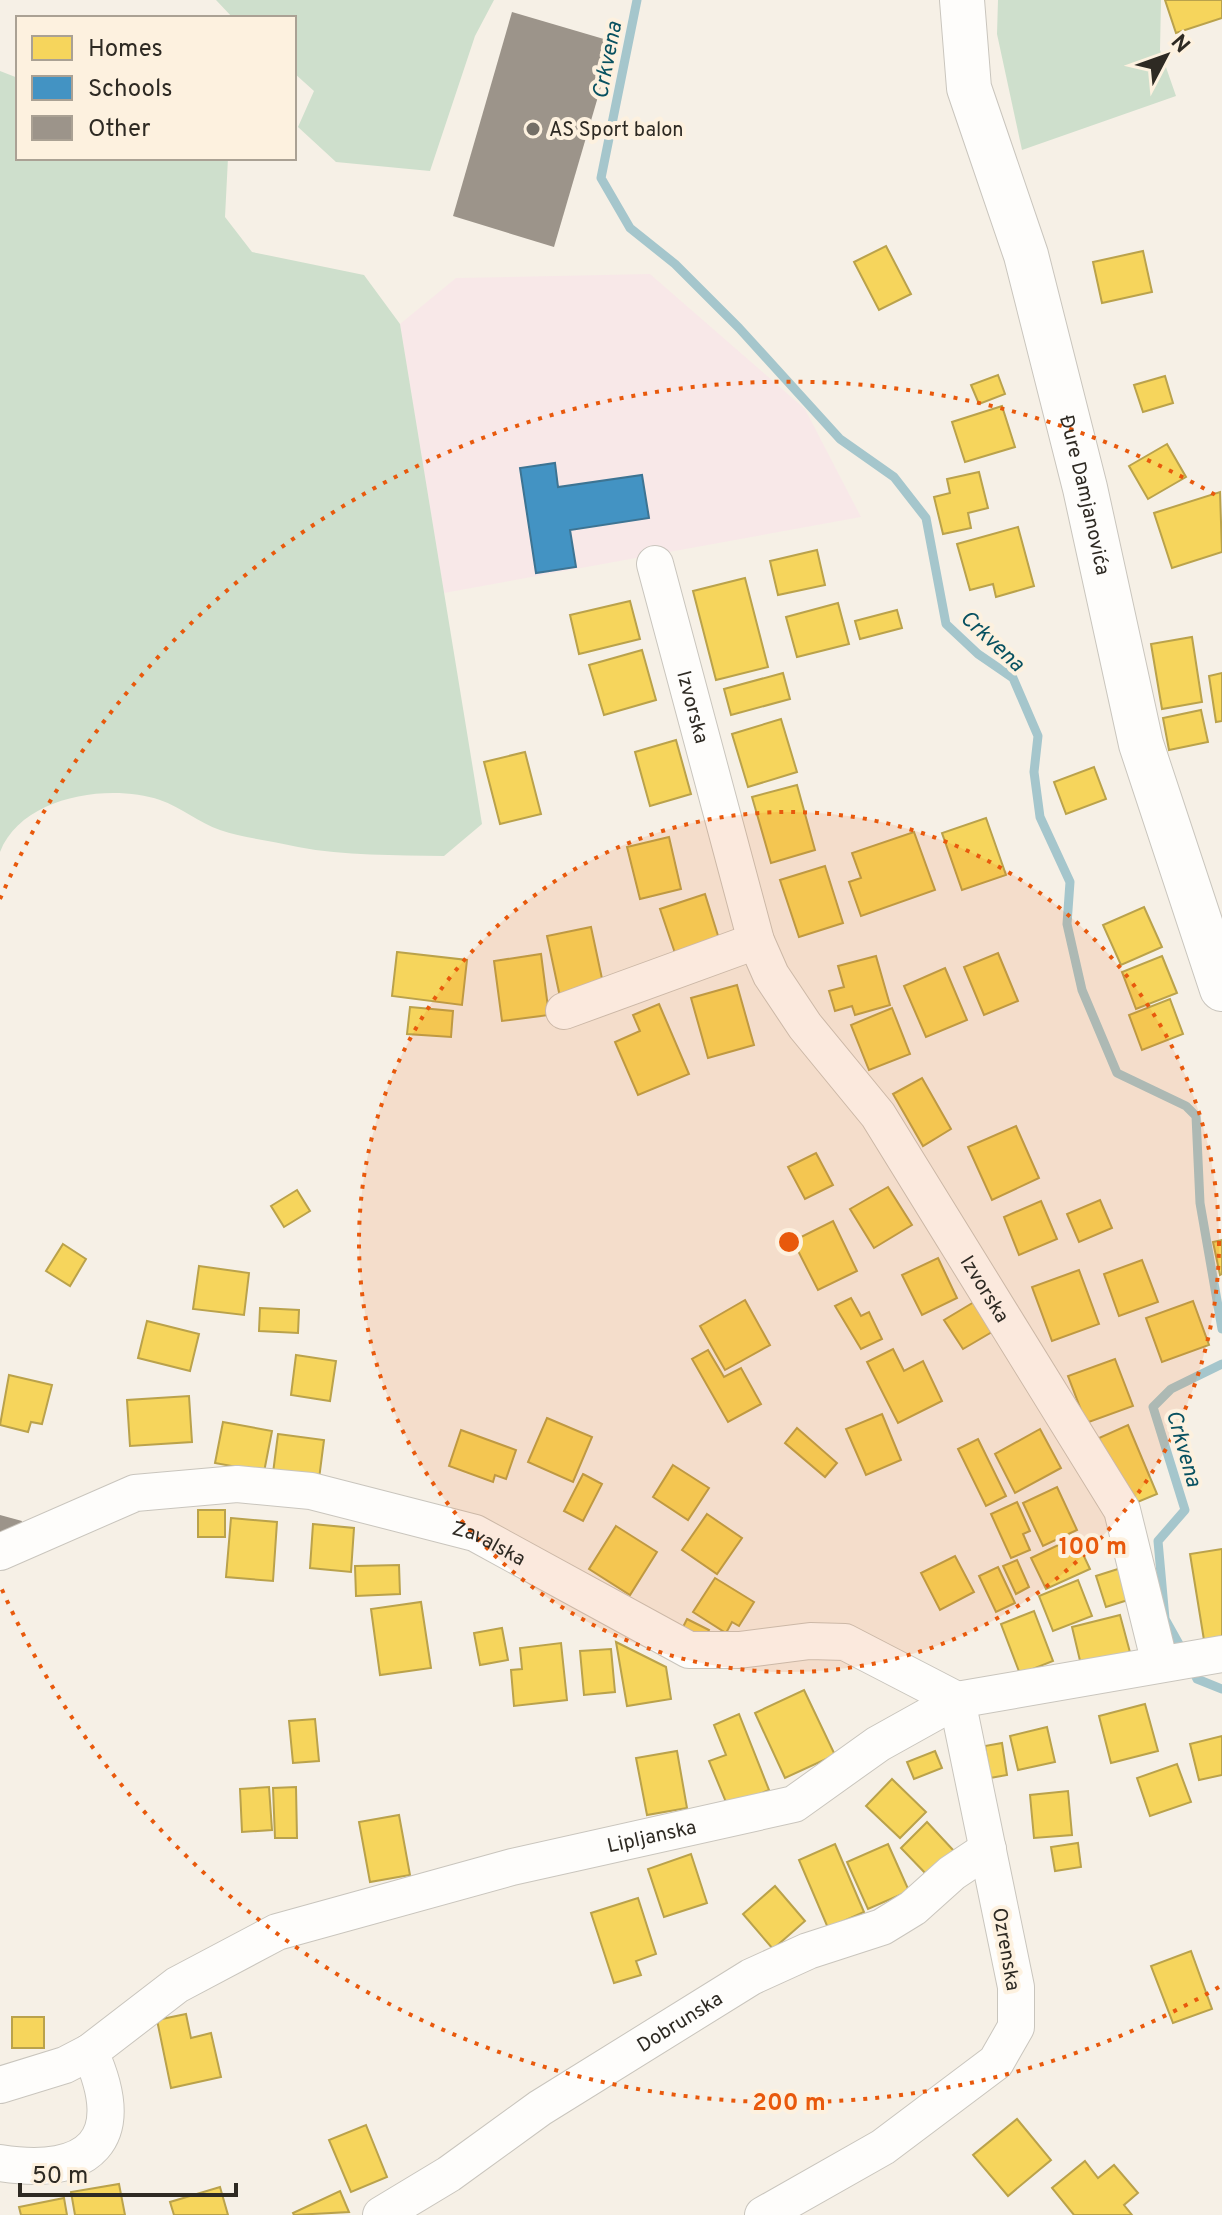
<svg xmlns="http://www.w3.org/2000/svg" width="1222" height="2215" font-family="Overpass,sans-serif">
<rect width="100%" height="100%" fill="#f6f0e6"/>
<polygon fill="#f8e8e8" points="650,274 805,409 861,517 444,593 400,324 456,278"/>
<g fill="#cedfcc">
<polygon points="216,0 494,0 475,36 430,171 336,162 298,127 314,91 294,73 294,18 233,18"/>
<polygon points="998,0 1161,0 1160,50 1176,96 1022,150 997,34"/>
<path d="M0,71L18,78V158H228L225,217L252,252L364,275L400,324L482,824L444,856C396,855 344,856 298,847C272,841 244,838 220,830C199,823 181,807 160,800C109,783 22,796 0,852Z"/>
</g>
<g fill="#f6d55c" stroke="#baa24b" stroke-width="2">
<polygon points="1165,0 1222,0 1222,18 1176,33"/>
<polygon points="886,246 911,294 879,310 854,262"/>
<polygon points="1143,251 1152,292 1102,303 1093,262"/>
<polygon points="998,375 1005,394 979,404 971,385"/>
<polygon points="1165,376 1173,403 1143,412 1134,385"/>
<polygon points="1002,406 1015,447 965,462 952,422"/>
<polygon points="1167,444 1186,477 1148,499 1129,466"/>
<polygon points="979,472 988,508 968,513 971,528 943,534 934,497 950,493 947,479"/>
<polygon points="1220,492 1222,552 1172,568 1154,513"/>
<polygon points="1018,527 1034,586 996,597 993,584 970,590 957,544"/>
<polygon points="817,550 825,585 778,595 770,561"/>
<polygon points="745,578 768,667 716,680 693,591"/>
<polygon points="630,601 640,639 579,654 570,615"/>
<polygon points="838,603 849,644 797,657 786,617"/>
<polygon points="897,610 902,628 860,639 855,621"/>
<polygon points="1192,637 1202,702 1162,709 1151,644"/>
<polygon points="642,650 656,700 604,715 589,665"/>
<polygon points="783,673 790,699 731,715 724,689"/>
<polygon points="1222,673 1222,721 1216,722 1209,676"/>
<polygon points="1201,710 1208,742 1169,750 1163,718"/>
<polygon points="781,719 797,772 748,787 732,734"/>
<polygon points="676,740 691,794 650,806 635,752"/>
<polygon points="525,752 541,814 500,824 484,762"/>
<polygon points="1094,767 1106,799 1066,814 1054,782"/>
<polygon points="797,785 815,850 771,863 752,797"/>
<polygon points="986,818 1006,875 962,890 942,833"/>
<polygon points="914,832 935,890 861,916 849,882 861,878 852,853"/>
<polygon points="669,837 681,889 640,899 627,847"/>
<polygon points="825,866 843,923 799,937 780,880"/>
<polygon points="705,894 720,942 676,956 660,909"/>
<polygon points="1144,907 1162,947 1121,965 1103,925"/>
<polygon points="591,927 604,988 560,997 547,936"/>
<polygon points="397,952 467,960 462,1005 392,996"/>
<polygon points="998,953 1018,1001 984,1015 964,967"/>
<polygon points="541,954 549,1015 502,1021 494,961"/>
<polygon points="876,956 890,1005 855,1015 852,1006 835,1011 829,991 844,987 838,966"/>
<polygon points="1162,956 1177,993 1136,1009 1122,972"/>
<polygon points="945,968 967,1020 926,1037 904,986"/>
<polygon points="737,985 754,1045 708,1058 691,998"/>
<polygon points="1170,999 1183,1034 1142,1050 1129,1015"/>
<polygon points="659,1004 689,1074 638,1095 615,1042 640,1031 633,1015"/>
<polygon points="410,1007 453,1011 451,1037 407,1034"/>
<polygon points="892,1008 910,1054 869,1070 851,1025"/>
<polygon points="922,1078 951,1129 923,1146 893,1094"/>
<polygon points="1016,1126 1039,1178 992,1200 968,1147"/>
<polygon points="816,1153 833,1185 805,1199 788,1167"/>
<polygon points="888,1187 912,1225 874,1248 850,1209"/>
<polygon points="297,1190 310,1211 284,1227 271,1206"/>
<polygon points="1100,1200 1112,1228 1079,1242 1067,1214"/>
<polygon points="1041,1201 1057,1239 1019,1255 1004,1217"/>
<polygon points="833,1221 857,1271 818,1290 793,1241"/>
<polygon points="1222,1240 1222,1274 1220,1275 1213,1242"/>
<polygon points="63,1244 86,1259 70,1286 46,1271"/>
<polygon points="938,1258 957,1298 922,1315 902,1275"/>
<polygon points="1142,1260 1158,1302 1119,1316 1104,1274"/>
<polygon points="199,1266 249,1273 244,1315 193,1309"/>
<polygon points="1079,1270 1099,1324 1052,1341 1032,1287"/>
<polygon points="851,1298 861,1316 869,1312 882,1339 861,1349 835,1306"/>
<polygon points="745,1300 770,1345 725,1370 700,1326"/>
<polygon points="1193,1301 1209,1345 1162,1362 1146,1318"/>
<polygon points="974,1302 992,1332 963,1349 944,1320"/>
<polygon points="260,1308 299,1310 298,1333 259,1331"/>
<polygon points="147,1321 199,1334 190,1371 138,1358"/>
<polygon points="893,1349 904,1371 923,1361 942,1401 898,1423 867,1362"/>
<polygon points="708,1350 724,1377 741,1368 761,1404 728,1422 692,1359"/>
<polygon points="296,1355 336,1361 330,1401 291,1395"/>
<polygon points="1115,1359 1133,1406 1086,1423 1068,1376"/>
<polygon points="9,1375 52,1385 42,1424 31,1422 28,1432 0,1425"/>
<polygon points="189,1396 192,1442 130,1446 127,1400"/>
<polygon points="882,1414 901,1460 866,1475 846,1429"/>
<polygon points="547,1418 592,1437 573,1482 528,1462"/>
<polygon points="223,1422 272,1431 264,1472 215,1463"/>
<polygon points="1128,1425 1157,1494 1128,1506 1099,1438"/>
<polygon points="797,1428 837,1463 825,1477 785,1443"/>
<polygon points="1040,1429 1061,1468 1015,1493 995,1454"/>
<polygon points="461,1430 516,1450 506,1479 495,1475 493,1482 449,1466"/>
<polygon points="278,1434 324,1440 319,1479 273,1473"/>
<polygon points="978,1439 1006,1496 986,1506 958,1449"/>
<polygon points="673,1465 709,1488 688,1520 653,1497"/>
<polygon points="583,1474 602,1484 583,1521 564,1511"/>
<polygon points="1057,1487 1077,1530 1043,1546 1023,1503"/>
<polygon points="1017,1502 1030,1531 1023,1534 1030,1550 1011,1558 991,1514"/>
<rect x="198" y="1510" width="27" height="27"/>
<polygon points="707,1514 742,1538 717,1574 682,1550"/>
<polygon points="231,1518 277,1522 273,1581 226,1577"/>
<polygon points="313,1524 354,1528 351,1572 310,1568"/>
<polygon points="616,1526 657,1552 630,1595 589,1569"/>
<polygon points="1075,1537 1090,1569 1046,1589 1031,1558"/>
<polygon points="1222,1549 1222,1637 1204,1640 1190,1554"/>
<polygon points="955,1556 974,1592 940,1610 921,1573"/>
<polygon points="1017,1560 1029,1587 1016,1594 1003,1566"/>
<polygon points="399,1565 400,1594 356,1596 355,1566"/>
<polygon points="998,1567 1015,1603 996,1612 979,1576"/>
<polygon points="1121,1568 1131,1599 1106,1607 1096,1576"/>
<polygon points="715,1578 754,1602 739,1626 732,1622 726,1633 693,1612"/>
<polygon points="1078,1580 1092,1616 1053,1631 1039,1596"/>
<polygon points="421,1602 431,1668 380,1675 371,1609"/>
<polygon points="1034,1611 1053,1661 1020,1674 1001,1624"/>
<polygon points="1120,1615 1131,1656 1082,1669 1072,1627"/>
<polygon points="687,1619 709,1630 703,1642 681,1631"/>
<polygon points="502,1628 508,1660 480,1665 474,1633"/>
<polygon points="616,1642 666,1667 671,1699 627,1706"/>
<polygon points="561,1643 567,1700 514,1706 511,1670 522,1669 520,1648"/>
<polygon points="611,1649 615,1692 584,1695 580,1651"/>
<polygon points="804,1690 835,1755 785,1778 755,1713"/>
<polygon points="1145,1704 1158,1751 1111,1763 1099,1716"/>
<polygon points="739,1714 769,1790 728,1807 709,1761 726,1755 714,1725"/>
<polygon points="315,1719 319,1761 293,1763 289,1721"/>
<polygon points="1047,1727 1055,1762 1018,1770 1010,1736"/>
<polygon points="1222,1736 1222,1775 1199,1780 1190,1744"/>
<polygon points="1002,1743 1007,1775 990,1778 985,1746"/>
<polygon points="677,1751 687,1808 647,1815 636,1758"/>
<polygon points="935,1751 942,1768 914,1779 907,1762"/>
<polygon points="1177,1764 1191,1802 1150,1816 1137,1778"/>
<polygon points="892,1779 926,1812 900,1838 866,1806"/>
<polygon points="269,1787 272,1830 242,1832 240,1789"/>
<polygon points="296,1787 297,1838 275,1838 273,1788"/>
<polygon points="1068,1791 1072,1835 1034,1838 1030,1795"/>
<polygon points="399,1815 410,1875 370,1882 359,1822"/>
<polygon points="927,1822 954,1851 928,1876 901,1848"/>
<polygon points="1078,1843 1081,1867 1055,1871 1051,1847"/>
<polygon points="835,1844 864,1912 828,1928 799,1860"/>
<polygon points="888,1844 909,1891 868,1909 847,1862"/>
<polygon points="691,1854 707,1903 664,1917 648,1869"/>
<polygon points="775,1886 805,1921 773,1949 743,1914"/>
<polygon points="638,1898 656,1954 636,1961 641,1975 614,1983 591,1913"/>
<polygon points="1191,1951 1212,2009 1173,2023 1151,1966"/>
<polygon points="186,2014 191,2038 211,2033 221,2077 171,2088 157,2020"/>
<rect x="12" y="2017" width="32" height="31"/>
<polygon points="1017,2119 1051,2160 1008,2196 973,2155"/>
<polygon points="366,2125 387,2177 351,2192 329,2140"/>
<polygon points="1085,2161 1098,2178 1114,2165 1138,2193 1124,2205 1132,2215 1074,2215 1052,2188"/>
<polygon points="119,2184 125,2215 75,2215 71,2192"/>
<polygon points="220,2187 228,2215 174,2215 170,2202"/>
<polygon points="340,2191 349,2212 294,2215 293,2213"/>
<polygon points="64,2198 67,2215 21,2215 19,2207"/>
</g>
<polygon fill="#4393c3" stroke="#3d7493" stroke-width="2" points="555,463 558,487 642,475 649,518 570,530 576,567 536,573 520,468"/>
<g fill="none" stroke-linecap="round" stroke-linejoin="round">
<g stroke="#a5c6cc" stroke-width="9">
<polyline points="637,0 601,178 630,228 675,264 739,328 840,439 894,477 926,518 946,624 978,654 1013,678 1038,736 1034,772 1040,817 1070,882 1067,924 1082,990 1117,1073 1186,1106 1196,1116 1200,1203 1222,1329"/>
<polyline points="1184,1653 1165,1619 1158,1541 1185,1510 1153,1407 1171,1389 1222,1364"/>
<polyline points="1191,1666 1197,1679 1222,1689"/>
</g>
</g>
<g fill="#9c948a">
<polygon points="512,12 614,42 554,247 453,216"/>
<polygon points="0,1515 22,1521 18,1537 0,1533"/>
</g>
<g fill="none" stroke-linecap="round" stroke-linejoin="round">
<defs>
<g id="minor">
<path id="s1" d="M655,564L756,941L771,975L805,1026L878,1115L1122,1510L1160,1664"/>
<polyline points="564,1011 756,941"/>
<path id="s2" d="M0,1552L135,1493L237,1484L311,1491L475,1533L689,1650H739L810,1641L845,1642L957,1700"/>
<path id="s3" d="M0,2085L65,2065L90,2052L177,1985L277,1932L512,1867L794,1804L878,1744L957,1700L1222,1654"/>
<path d="M0,2163C90,2177 130,2140 90,2052"/>
<path id="s4" d="M381,2215L449,2174L540,2108L751,1977L808,1951L882,1927L913,1908L952,1873L988,1849"/>
<polyline points="763,2215 883,2147 996,2062 1016,2027 1016,1987 957,1700"/>
</g>
<g id="major">
<path id="s5" d="M962,0L969,88L1026,255L1085,488L1141,744L1222,989"/>
</g>
</defs>
<use href="#minor" stroke="#c9c5bd" stroke-width="38"/>
<use href="#major" stroke="#c9c5bd" stroke-width="46"/>
<use href="#minor" stroke="#fefdfb" stroke-width="36"/>
<use href="#major" stroke="#fefdfb" stroke-width="44"/>
</g>
<circle cx="789" cy="1242" r="430" fill="#e8590c" fill-opacity=".12"/>
<g fill="none" stroke="#e8590c" stroke-width="4" stroke-dasharray="4 8">
<circle cx="789" cy="1242" r="430"/>
<path d="M1219 1987A860 860 0 0 1 0 1585M0 899A860 860 0 0 1 1219 497"/>
</g>
<circle fill="#746f67" stroke="#fdf1df" stroke-width="3" cx="533" cy="129" r="8"/>
<g text-anchor="middle" stroke-width="8" stroke-linejoin="round" paint-order="stroke">
<g font-size="20" fill="#2e2a23" stroke="#fdf1df" text-anchor="start">
<text x="549" y="136">AS Sport balon</text>
</g>
<g font-size="20" fill="#2e2a23" stroke="#fdf1df">
<text dy="7" stroke="none"><textPath href="#s5" startOffset="512">Đure Damjanovića</textPath></text>
<text dy="7" stroke="none"><textPath href="#s1" startOffset="148">Izvorska</textPath></text>
<text dy="7" stroke="none"><textPath href="#s1" startOffset="808">Izvorska</textPath></text>
<text dy="7" stroke="none"><textPath href="#s2" startOffset="510">Zavalska</textPath></text>
<text dy="7" stroke="none"><textPath href="#s3" startOffset="706">Lipljanska</textPath></text>
<text transform="translate(1007 1949) rotate(80)" y="7">Ozrenska</text>
<text dy="7" stroke="none"><textPath href="#s4" startOffset="356">Dobrunska</textPath></text>
</g>
<g font-size="22" font-style="italic" fill="#085160" stroke="#fdf1df">
<text transform="translate(606 60) rotate(-79)" y="8">Crkvena</text>
<text transform="translate(993 640) rotate(43)" y="8">Crkvena</text>
<text transform="translate(1185 1448) rotate(74)" y="8">Crkvena</text>
</g>
</g>
<circle cx="789" cy="1242" r="12" fill="#e8590c" stroke="#fdf1df" stroke-width="4"/>
<g font-size="24" text-anchor="middle" font-weight="bold" fill="#e8590c" stroke="#fdf1df" stroke-width="8" stroke-linejoin="round" paint-order="stroke">
<text x="1093" y="1554">100 m</text>
<text x="789" y="2110">200 m</text>
</g>
<rect x="16" y="16" width="280" height="144" fill="#fdf1df" stroke="#aaa194" stroke-width="2"/>
<rect x="32" y="36" width="40" height="24" fill="#f6d55c" stroke="#aaa194" stroke-width="2"/>
<text x="88" y="56" font-size="24" fill="#2e2a23">Homes</text>
<rect x="32" y="76" width="40" height="24" fill="#4393c3" stroke="#aaa194" stroke-width="2"/>
<text x="88" y="96" font-size="24" fill="#2e2a23">Schools</text>
<rect x="32" y="116" width="40" height="24" fill="#9c948a" stroke="#aaa194" stroke-width="2"/>
<text x="88" y="136" font-size="24" fill="#2e2a23">Other</text>
<g transform="translate(1166 56) rotate(49)" stroke="#fdf1df" stroke-width="6" paint-order="stroke">
<path d="M0-6L14 30L0 20L-14 30Z" fill="#2e2a23"/>
<text y="-12" font-size="22" font-weight="bold" text-anchor="middle" fill="#2e2a23">N</text>
</g>
<path d="M20 2183v12h216v-12" fill="none" stroke="#2e2a23" stroke-width="4"/>
<text x="32" y="2183" font-size="24" fill="#2e2a23" stroke="#fdf1df" stroke-width="6" paint-order="stroke">50 m</text>
</svg>
